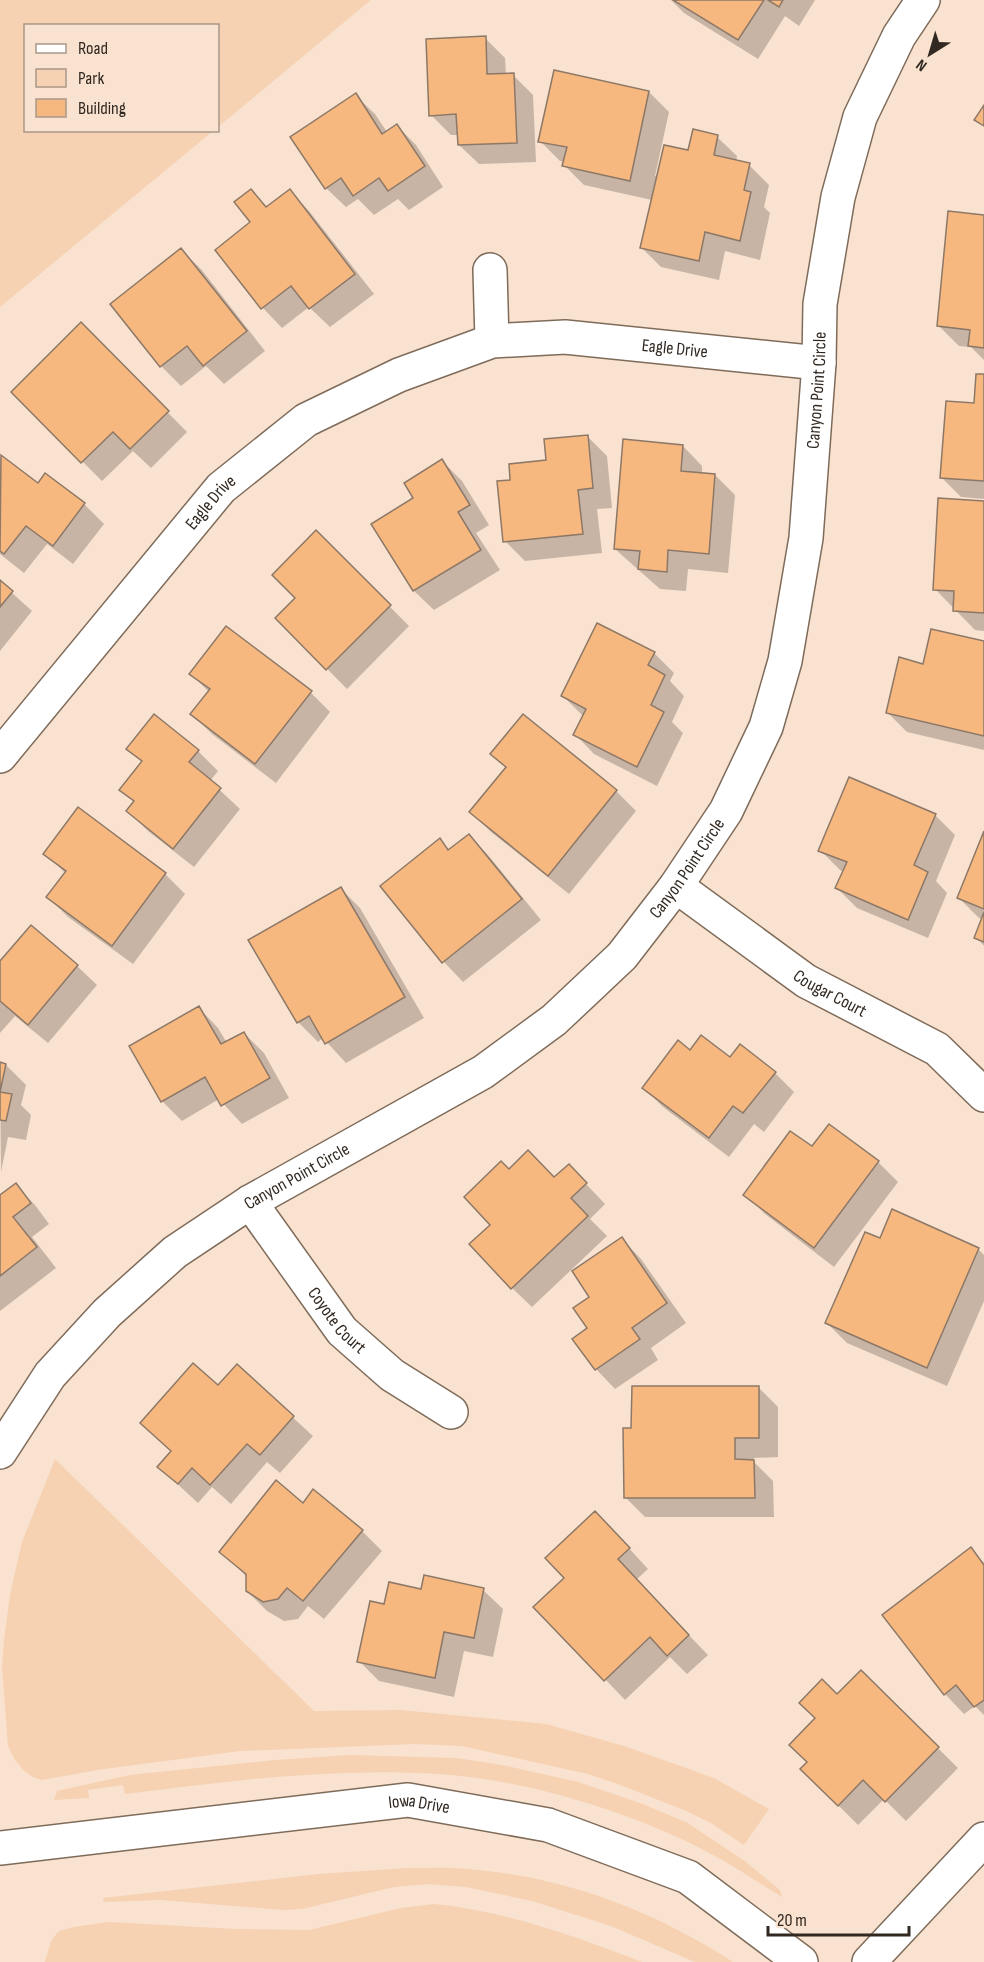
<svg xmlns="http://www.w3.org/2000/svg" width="984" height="1962" font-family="'Sofia Sans Condensed',sans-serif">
<rect width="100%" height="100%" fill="#f9e2cf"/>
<g fill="#f6d1b2">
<polygon points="0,0 371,0 218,127 218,26 26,26 26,130 213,131 0,307"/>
<polygon points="55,1459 314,1711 400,1710 546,1724 624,1746 714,1778 769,1809 744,1845 711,1823 684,1810 615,1783 588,1774 462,1746 415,1744 240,1751 97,1770 42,1780 33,1777 24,1771 15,1760 8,1746 2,1666 4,1640 10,1595 22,1542"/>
<path d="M349,1755L456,1758L502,1765L578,1782L640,1803L686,1822L746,1862L780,1890L782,1897C762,1885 743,1872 724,1861C646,1816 528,1779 438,1774C334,1767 229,1781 125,1794L123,1785L88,1790L89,1798L54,1800L57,1791L130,1775L275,1760Z"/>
<path d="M407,1868C427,1868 447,1867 467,1869C565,1877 650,1909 733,1962H695L611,1926L532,1901L466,1887L429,1884L394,1887L302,1909L285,1910L161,1900L104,1902L103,1898L319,1874Z"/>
<path d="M434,1904C505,1911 575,1936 642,1962H45L51,1941L59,1931L74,1927L109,1922L235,1929L309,1930L401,1908Z"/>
</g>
<g fill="#0003">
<polygon points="671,0 815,0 799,26 785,16 758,59 684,13"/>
<polygon points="485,38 505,58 506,75 513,75 533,95 536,162 479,164 459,145 459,135 451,135 431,115"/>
<polygon points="649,92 669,112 655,176 658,176 689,152 717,137 737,156 736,162 749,165 769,185 764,207 770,213 760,260 725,251 719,280 661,267 641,247 652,200 584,185 564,165 565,162 560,161 540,141"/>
<polygon points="355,95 375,114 387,132 397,126 416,145 443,187 409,210 398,199 374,215 358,199 346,207 326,188"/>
<polygon points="251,191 268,208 290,191 309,211 374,294 330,327 309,307 282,328 263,308 217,250 253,222"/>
<polygon points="984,217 984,360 971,347 959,346 939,326"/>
<polygon points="181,250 201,269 265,351 224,384 206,366 181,386 161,366 112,304"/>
<polygon points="81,325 187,432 151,468 133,451 102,481 13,392"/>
<polygon points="984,376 984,499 961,497 941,477 976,405"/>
<polygon points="587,436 607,456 612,508 597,509 602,553 525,561 505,541 512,481"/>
<polygon points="683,446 702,466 702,474 715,475 735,495 728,573 688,569 686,591 660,589 615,549"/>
<polygon points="2,457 39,485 84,504 104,524 73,564 47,544 24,573 0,554 0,459"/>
<polygon points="442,461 462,481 489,525 476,533 500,570 434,610 414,591 373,524 415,499"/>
<polygon points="984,503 984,631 975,630 935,589"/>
<polygon points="316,532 409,626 347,689 277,618 297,598"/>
<polygon points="0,582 32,611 0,651"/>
<polygon points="984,643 984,750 907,732 887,712 924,666"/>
<polygon points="654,653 674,673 670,681 684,696 672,722 683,733 657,786 594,754 575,734 584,717 563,696"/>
<polygon points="191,674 311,693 330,712 276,783 212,734 192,714 209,692"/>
<polygon points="128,749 198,751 218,771 210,781 240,809 194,867 148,831 128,811 135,803 121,789 143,763"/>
<polygon points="492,754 616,791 636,811 569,894 491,832 471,812 507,769"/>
<polygon points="78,809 165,874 185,894 133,964 68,917 48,897 66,874 45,853"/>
<polygon points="935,815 955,835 936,881 947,893 928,938 857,908 837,888 844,872 840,870 820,850"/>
<polygon points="984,835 984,946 976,937 983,919 979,918 959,898"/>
<polygon points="469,836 488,855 541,920 463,982 444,962 382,886 439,840 450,850"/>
<polygon points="340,888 360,908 424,1018 346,1063 323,1038 318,1042 298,1022"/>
<polygon points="0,962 77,966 97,985 48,1043 15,1016 0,1033"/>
<polygon points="199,1008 218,1028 227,1043 244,1033 264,1053 289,1098 242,1124 219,1099 182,1121 162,1101"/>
<polygon points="690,1052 730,1059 775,1073 794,1092 764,1132 754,1124 729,1157 663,1107 644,1088"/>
<polygon points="0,1064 6,1065 26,1085 21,1105 31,1115 26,1140 8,1137 1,1172"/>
<polygon points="878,1162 898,1182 834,1267 765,1214 745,1194"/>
<polygon points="569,1166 605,1204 590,1219 607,1236 532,1307 512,1288 492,1225 509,1171 554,1179"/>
<polygon points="15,1185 35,1205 49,1224 32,1237 56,1268 0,1311 0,1194 2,1196"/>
<polygon points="622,1239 641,1259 686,1323 651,1348 658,1360 615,1389 596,1369 589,1329 591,1298"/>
<polygon points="978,1249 984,1255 984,1301 947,1386 847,1343 827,1323"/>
<polygon points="237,1366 313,1436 280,1473 267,1462 231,1504 212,1487 198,1503 159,1467 172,1452 142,1423 218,1387"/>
<polygon points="758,1387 778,1407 778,1457 754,1458 754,1462 773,1481 774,1517 645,1517 625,1497 633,1430"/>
<polygon points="314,1491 362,1531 382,1551 324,1619 308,1606 298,1619 284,1621 267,1611 247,1591 247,1577 221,1552 303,1505"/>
<polygon points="615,1533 648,1569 636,1580 708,1655 687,1674 670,1657 625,1700 536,1607"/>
<polygon points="971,1549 984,1563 984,1715 975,1706 964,1714 945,1694"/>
<polygon points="483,1590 503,1609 493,1657 464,1651 454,1697 379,1681 359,1661 385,1606 422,1591"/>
<polygon points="861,1672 958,1768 906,1821 884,1799 858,1825 802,1769 808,1762 816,1719"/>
</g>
<g fill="#f7b880" stroke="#8d7867" stroke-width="1.5">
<polygon points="673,0 764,0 738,40"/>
<polygon points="768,0 783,0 779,7"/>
<polygon points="486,36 487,74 514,73 517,143 458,145 456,114 429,116 426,39"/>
<polygon points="554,70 649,91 630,181 562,166 567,147 538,142"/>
<polygon points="356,93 382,134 397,124 425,166 388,191 379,178 353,196 341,178 325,189 290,137"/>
<polygon points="984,105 984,126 974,120"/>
<polygon points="693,129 718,135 714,155 750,163 744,190 751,192 740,241 705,232 699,261 640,248 664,145 688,150"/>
<polygon points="251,189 266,207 290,189 355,274 309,309 291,286 261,309 215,250 250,222 234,202"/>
<polygon points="948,211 984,215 984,348 968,346 970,330 937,326"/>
<polygon points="181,248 247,331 203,366 187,346 160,367 110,304"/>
<polygon points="81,322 169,411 130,449 113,432 81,463 11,392"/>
<polygon points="976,374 984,374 984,481 940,478 946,401 974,403"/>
<polygon points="588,435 593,488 578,490 583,534 503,542 497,481 510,480 509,464 546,460 544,439"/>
<polygon points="623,439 683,445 681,471 715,474 709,554 668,550 667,572 638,569 640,551 614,549"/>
<polygon points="1,455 38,483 45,473 85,503 53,546 26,526 4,554 0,551"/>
<polygon points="442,459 470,505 458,512 481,550 413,591 371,524 413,498 404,483"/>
<polygon points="938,498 984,501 984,613 953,611 954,591 933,590"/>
<polygon points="316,530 391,605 326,670 275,618 295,598 272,575"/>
<polygon points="0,580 13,591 0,607"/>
<polygon points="597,623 655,652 648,665 665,675 651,705 664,712 637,767 573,735 586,709 561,696"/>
<polygon points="226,626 312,691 255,764 190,714 210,689 189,674"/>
<polygon points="931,629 984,641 984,736 886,713 899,657 923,664"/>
<polygon points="154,714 199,750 189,762 221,788 173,849 126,811 134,801 119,790 142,761 126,749"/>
<polygon points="523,714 617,790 548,876 469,812 506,767 490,754"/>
<polygon points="849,777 936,814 914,865 928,872 908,920 835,888 847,862 818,851"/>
<polygon points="78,807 166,873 112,946 46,897 66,871 43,854"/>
<polygon points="984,831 984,909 957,898"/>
<polygon points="469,834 522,899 442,963 380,886 440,838 448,850"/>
<polygon points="341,887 405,997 325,1044 309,1016 297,1023 248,940"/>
<polygon points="984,912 984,942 974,938"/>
<polygon points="31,925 78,965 28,1025 0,1001 0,961"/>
<polygon points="199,1006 221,1044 244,1032 270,1078 221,1106 205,1077 161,1102 129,1046"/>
<polygon points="701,1035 730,1057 740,1044 776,1072 743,1113 733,1106 709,1138 642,1088 678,1040 690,1050"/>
<polygon points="0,1062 6,1064 0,1092 12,1094 6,1121 0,1120"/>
<polygon points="829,1124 879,1161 814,1248 743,1195 790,1131 812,1146"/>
<polygon points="528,1150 554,1177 569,1164 587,1183 571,1198 588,1216 511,1289 469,1244 490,1225 464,1197 501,1161 509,1169"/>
<polygon points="16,1183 31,1203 13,1217 37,1247 0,1276 0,1195"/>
<polygon points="892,1209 979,1248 927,1368 825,1323 865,1232 880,1238"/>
<polygon points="622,1237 667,1303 632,1328 640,1339 595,1370 572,1339 587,1328 573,1308 589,1297 572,1271"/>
<polygon points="193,1363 218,1385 237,1364 294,1416 260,1455 247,1444 210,1485 192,1468 178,1484 157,1467 171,1451 140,1423"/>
<polygon points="632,1386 759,1386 759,1438 735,1438 735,1459 754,1460 755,1498 624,1498 623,1428 631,1428"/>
<polygon points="276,1480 303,1503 313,1489 363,1530 303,1601 287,1588 278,1599 263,1602 246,1591 246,1574 219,1552"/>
<polygon points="595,1511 630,1548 618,1559 689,1635 667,1656 650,1637 604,1681 533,1607 564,1578 545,1558"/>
<polygon points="971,1547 984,1565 984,1700 974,1707 956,1685 944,1695 882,1615"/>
<polygon points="424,1575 484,1588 474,1638 444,1632 435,1678 357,1662 370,1601 384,1604 389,1582 421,1589"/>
<polygon points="861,1670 939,1747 885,1802 863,1780 838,1806 800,1769 807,1762 789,1745 815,1718 799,1703 822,1679 837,1694"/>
</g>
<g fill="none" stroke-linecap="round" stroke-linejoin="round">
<defs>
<g id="street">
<polyline points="490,270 492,341"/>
<path id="s1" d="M0,756L221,488L306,420L399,375L492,341L565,337L819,363"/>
<path id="s2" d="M676,886L806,981L937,1049L984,1095"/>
<path id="s3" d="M250,1202L342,1331L392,1375L451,1412"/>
<path id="s4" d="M0,1452L50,1375L107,1313L175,1252L250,1202L483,1072L554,1020L622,956L676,886L726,811L766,727L785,661L806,538L819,363L820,304L838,197L860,117L899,36L923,0"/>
<path id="s5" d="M0,1848L408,1800L548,1825L688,1877L801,1962"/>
<polyline points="869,1962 984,1839"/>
</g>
</defs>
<use href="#street" stroke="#7f6b5a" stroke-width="36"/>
<use href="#street" stroke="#fff" stroke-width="33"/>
</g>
<g text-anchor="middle" stroke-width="5" stroke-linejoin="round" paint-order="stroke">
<g font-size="18" fill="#312821" stroke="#f9e2cf">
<text dy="6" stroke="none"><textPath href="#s1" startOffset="842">Eagle Drive</textPath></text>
<text dy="6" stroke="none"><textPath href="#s4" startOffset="1419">Canyon Point Circle</textPath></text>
<text dy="6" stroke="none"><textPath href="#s1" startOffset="330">Eagle Drive</textPath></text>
<text dy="6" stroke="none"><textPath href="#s4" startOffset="915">Canyon Point Circle</textPath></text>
<text dy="6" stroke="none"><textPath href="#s2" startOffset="188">Cougar Court</textPath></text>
<text dy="6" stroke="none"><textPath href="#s4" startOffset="411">Canyon Point Circle</textPath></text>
<text dy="6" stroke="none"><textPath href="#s3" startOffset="147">Coyote Court</textPath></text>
<text dy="6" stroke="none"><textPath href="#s5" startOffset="422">Iowa Drive</textPath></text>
</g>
</g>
<rect x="24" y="24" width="195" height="108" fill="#f9e2cf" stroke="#a99889" stroke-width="1.5"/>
<rect x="36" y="44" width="30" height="9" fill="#ffffff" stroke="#a99889" stroke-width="1.5"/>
<text x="78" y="54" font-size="18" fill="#312821">Road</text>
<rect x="36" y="69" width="30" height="18" fill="#f6d1b2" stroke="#a99889" stroke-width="1.5"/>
<text x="78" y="84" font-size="18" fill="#312821">Park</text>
<rect x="36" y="99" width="30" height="18" fill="#f7b880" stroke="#a99889" stroke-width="1.5"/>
<text x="78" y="114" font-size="18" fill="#312821">Building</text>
<g transform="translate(930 54) rotate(217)" stroke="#f9e2cf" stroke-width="4.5" paint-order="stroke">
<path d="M0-4.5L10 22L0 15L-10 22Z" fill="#312821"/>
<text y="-9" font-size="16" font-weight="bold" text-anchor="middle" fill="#312821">N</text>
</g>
<path d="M768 1926v9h141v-9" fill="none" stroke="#312821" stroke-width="3"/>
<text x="777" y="1926" font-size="18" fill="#312821" stroke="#f9e2cf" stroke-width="4.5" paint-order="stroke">20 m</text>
</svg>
